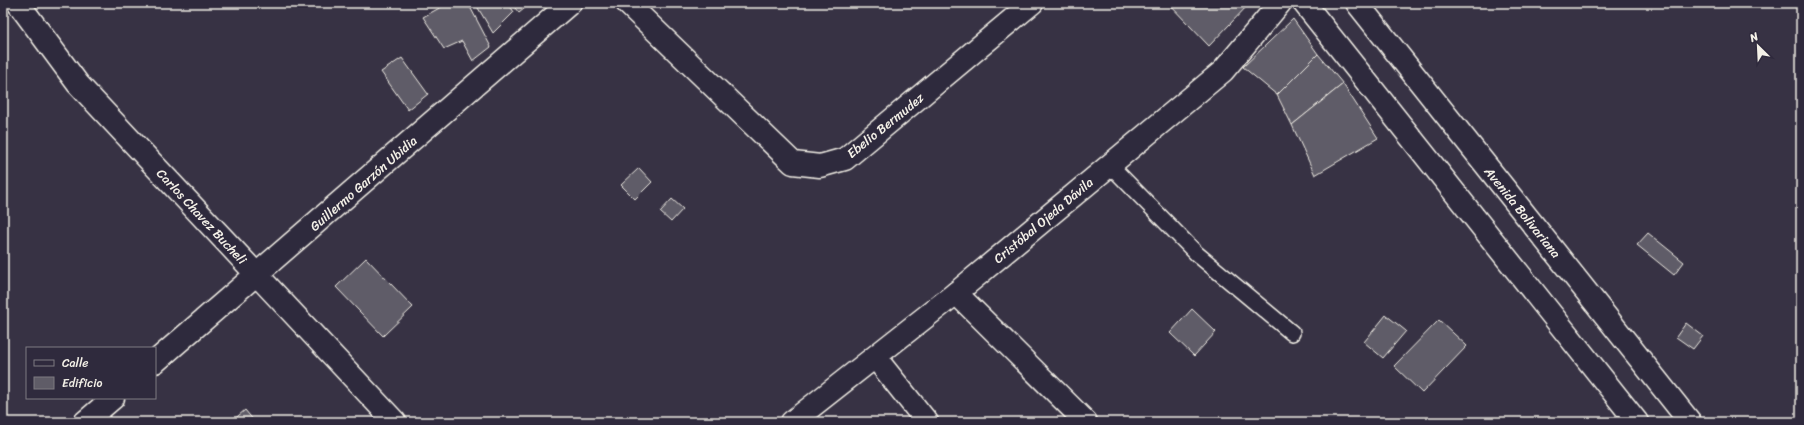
<svg xmlns="http://www.w3.org/2000/svg" width="1804" height="425" font-family="Sriracha,sans-serif">
<rect width="100%" height="100%" fill="#373244"/>
<filter id="ink" filterUnits="userSpaceOnUse"><feTurbulence type="fractalNoise" baseFrequency=".025" numOctaves="2"/><feDisplacementMap in="SourceGraphic" scale="8" xChannelSelector="R" yChannelSelector="G"/><feConvolveMatrix kernelMatrix="1 2 1 2 8 2 1 2 1" color-interpolation-filters="sRGB"/></filter>
<g filter="url(#ink)">
<g fill="#5f5c67" stroke="#f4f1e8">
<polygon points="442,3 468,3 491,47 473,61 462,41 444,49 423,17 443,6"/>
<polygon points="475,3 508,3 514,12 493,33"/>
<polygon points="511,3 531,3 519,13"/>
<polygon points="1168,3 1250,3 1209,46"/>
<polygon points="1293,19 1318,54 1277,95 1243,67"/>
<polygon points="1318,54 1343,84 1292,125 1277,95"/>
<polygon points="402,58 428,94 408,110 381,72"/>
<polygon points="1343,84 1378,138 1315,175 1292,125"/>
<polygon points="639,168 652,182 635,199 621,185"/>
<polygon points="672,199 683,209 671,222 660,212"/>
<polygon points="1648,233 1684,262 1674,275 1637,245"/>
<polygon points="366,258 413,307 383,336 336,287"/>
<polygon points="1192,309 1216,332 1194,356 1170,333"/>
<polygon points="1386,315 1406,331 1383,358 1364,342"/>
<polygon points="1439,320 1467,346 1422,393 1394,366"/>
<polygon points="1686,323 1703,336 1693,349 1676,337"/>
<polygon points="245,410 255,422 231,422"/>
</g>
<g fill="none" stroke-linecap="round" stroke-linejoin="round">
<defs>
<polyline id="lane" points="1110,165 1197,254 1292,333"/>
<g id="street">
<polyline points="18,3 78,84 395,422"/>
<polyline points="627,3 793,163 820,166 845,159 1032,3"/>
<polyline points="956,293 1086,422"/>
<polyline points="875,357 927,422"/>
<polyline points="155,362 570,3"/>
<polyline points="85,422 113,398"/>
<polyline points="792,422 956,293 1223,71 1280,3"/>
</g>
<g id="highway">
<polyline points="1304,3 1637,422"/>
<polyline points="1357,3 1690,422"/>
</g>
</defs>
<use href="#lane" stroke="#f4f1e8" stroke-width="18"/>
<use href="#street" stroke="#f4f1e8" stroke-width="25"/>
<use href="#highway" stroke="#f4f1e8" stroke-width="25"/>
<use href="#lane" stroke="#2f2a3d" stroke-width="15"/>
<use href="#street" stroke="#2f2a3d" stroke-width="22"/>
<use href="#highway" stroke="#2f2a3d" stroke-width="22"/>
</g>
</g>
<g text-anchor="middle" stroke-width="4" stroke-linejoin="round" paint-order="stroke">
<g font-size="13" fill="#f4f1e8" stroke="#2f2a3d">
<text transform="translate(885 125) rotate(-39)" y="5">Ebelio Bermudez</text>
<text transform="translate(363 183) rotate(-41)" y="5">Guillermo Garzón Ubidia</text>
<text transform="translate(1523 212) rotate(51)" y="5">Avenida Bolivariana</text>
<text transform="translate(202 216) rotate(47)" y="5">Carlos Chavez Bucheli</text>
<text transform="translate(1043 220) rotate(-40)" y="5">Cristóbal Ojeda Dávila</text>
</g>
</g>
<rect width="1804" height="425" fill="none" stroke="#2f2a3d" stroke-width="16"/>
<rect x="8" y="8" width="1788" height="409" fill="none" stroke="#f4f1e8" stroke-width="1.5" filter="url(#ink)"/>
<rect x="26" y="347" width="130" height="52" fill="#2f2a3d" stroke="#7e7a81"/>
<rect x="34" y="360" width="20" height="6" fill="#2f2a3d" stroke="#7e7a81"/>
<text x="62" y="367" font-size="12" fill="#f4f1e8">Calle</text>
<rect x="34" y="377" width="20" height="12" fill="#5f5c67" stroke="#7e7a81"/>
<text x="62" y="387" font-size="12" fill="#f4f1e8">Edificio</text>
<g transform="translate(1758 46) rotate(336)" stroke="#2f2a3d" stroke-width="3" paint-order="stroke">
<path d="M0-3L7 15L0 10L-7 15Z" fill="#f4f1e8"/>
<text y="-6" font-size="11" font-weight="bold" text-anchor="middle" fill="#f4f1e8">N</text>
</g>
</svg>
